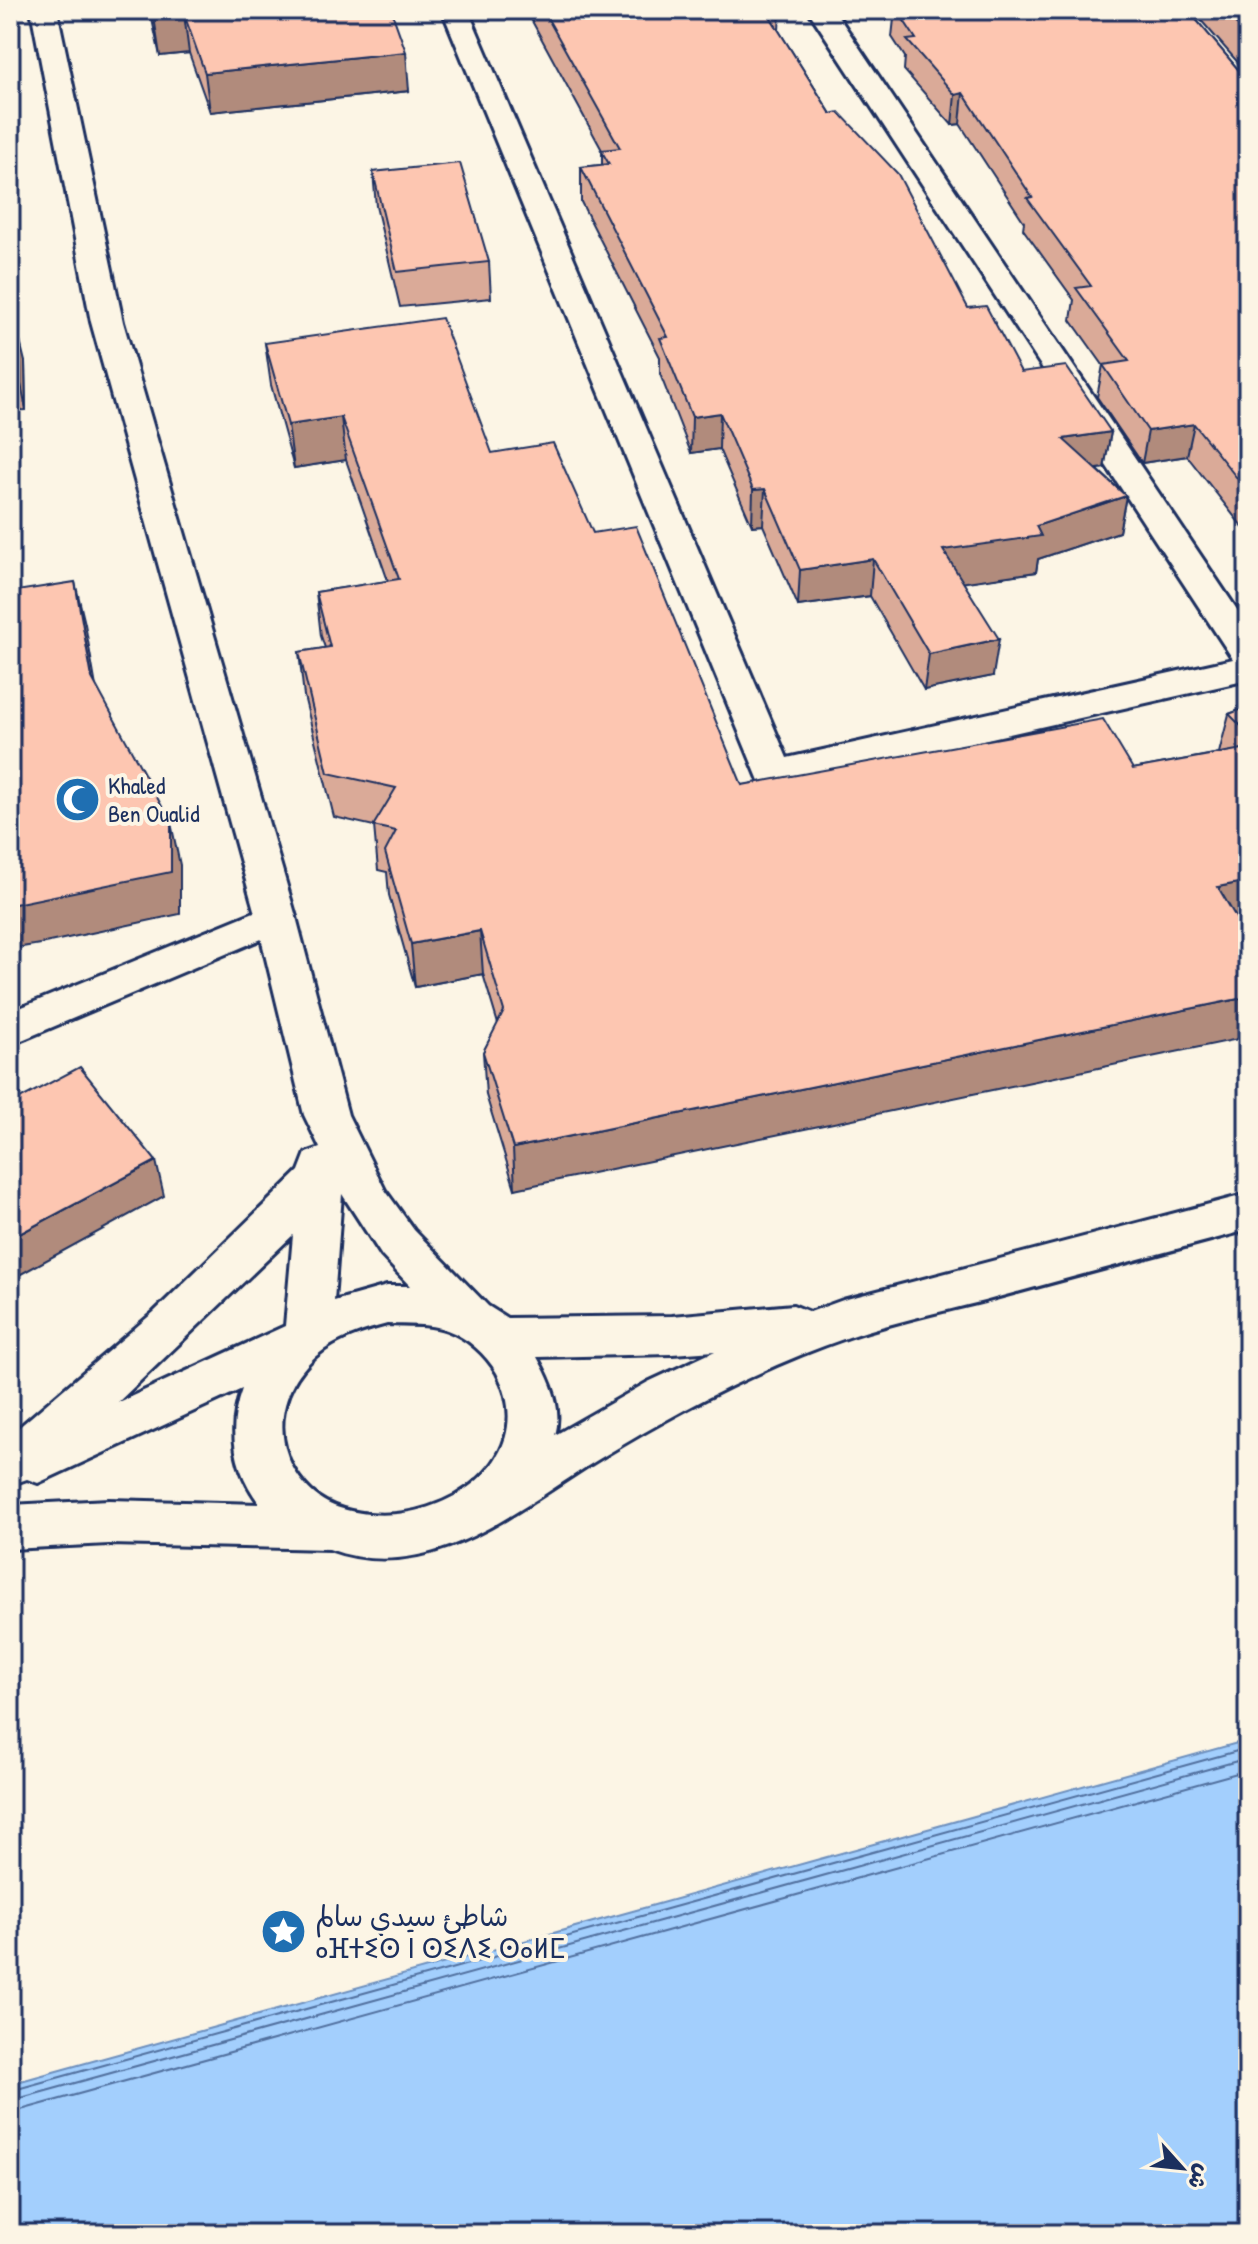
<svg xmlns="http://www.w3.org/2000/svg" width="1258" height="2244" font-family="'Patrick Hand','Playpen Sans Arabic','Noto Sans Tifinagh',sans-serif">
<rect width="100%" height="100%" fill="#fcf5e5"/>
<filter id="ink" filterUnits="userSpaceOnUse"><feTurbulence type="fractalNoise" baseFrequency=".0125" numOctaves="2"/><feDisplacementMap in="SourceGraphic" scale="16" xChannelSelector="R" yChannelSelector="G"/><feConvolveMatrix kernelMatrix="1 2 1 2 8 2 1 2 1" color-interpolation-filters="sRGB"/></filter>
<g filter="url(#ink)">
<polygon fill="#a3cffd" stroke="#6d8fbd" stroke-width="2" points="1248,1740 1248,2234 10,2234 10,2084"/>
<g fill="none" stroke-linecap="round" stroke-linejoin="round">
<g stroke="#516f9e" stroke-width="2">
<polyline points="10,2091 1248,1748"/>
<polyline points="10,2101 1248,1758"/>
<polyline points="10,2113 1248,1770"/>
</g>
<defs>
<g id="minor">
<polygon points="442,10 468,10 787,758 1233,659 808,10 834,10 1248,626 1248,680 774,787 760,783"/>
<polygon points="276,903 290,907 296,917 290,927 10,1045 10,1012"/>
</g>
<path id="tertiary" d="M31,10H57L123,322L296,917L348,1115L385,1190L414,1230L488,1306L507,1318L672,1316L793,1305L810,1312L843,1300L1248,1194V1230C1160,1253 1072,1277 984,1301C940,1312 893,1322 849,1337C761,1367 678,1411 599,1459C517,1509 431,1586 329,1549L109,1544L10,1549V1505L109,1500L260,1504C234,1471 227,1429 242,1389L38,1483L27,1479L10,1485V1435L154,1312L299,1171L306,1153L320,1148L304,1115L256,917L91,322ZM342,1194L382,1256L410,1286H387L334,1301ZM293,1235L285,1326L117,1403ZM387,1324C407,1325 428,1323 447,1330C468,1338 486,1354 497,1373C542,1458 447,1522 369,1514C344,1511 322,1505 305,1485C267,1441 279,1381 325,1349C344,1336 365,1330 387,1324ZM715,1351L648,1382L555,1435C563,1408 550,1380 537,1357L672,1354Z"/>
</defs>
<use href="#minor" stroke="#1b2f5e" stroke-width="6"/>
<use href="#tertiary" stroke="#1b2f5e" stroke-width="6"/>
<use href="#minor" fill="#fcf5e5" fill-rule="evenodd"/>
<use href="#tertiary" fill="#fcf5e5" fill-rule="evenodd"/>
</g>
<g fill="#daaa98" stroke="#1b2f5e" stroke-width="2">
<polygon points="150,10 391,10 409,91 210,112 189,53 160,56"/>
<polygon points="526,10 780,10 779,31 831,114 968,308 1021,372 1111,432 1104,468 1097,469 1126,496 1119,532 1038,559 1036,572 963,582 993,676 924,690 870,596 798,606 763,525 752,526 719,449 691,453 660,374 660,357 581,202 581,167 602,165 602,150"/>
<polygon points="895,10 1188,10 1242,74 1248,75 1248,534 1187,456 1142,463 1097,397 1103,365 1071,320 1074,300 1023,229 1024,222 960,124 952,125 904,70 905,57 892,37"/>
<polygon points="1192,10 1248,10 1248,74"/>
<polygon points="373,172 489,262 491,298 400,307 376,206"/>
<polygon points="10,338 25,362 26,410 10,411"/>
<polygon points="265,343 492,453 593,533 742,785 1133,769 1219,753 1229,714 1248,707 1248,922 1240,924 515,1189 486,1095 483,1052 498,1024 483,974 415,987 389,895 387,872 378,870 374,826 334,817 304,696 299,652 325,648 321,636 316,592 388,581 346,460 294,468 271,385"/>
</g>
<g fill="#b18b7c" stroke="#1b2f5e" stroke-width="2">
<polygon points="184,14 189,53 160,56 154,17"/>
<polygon points="406,52 409,91 210,112 205,73"/>
<polygon points="963,93 960,124 952,125 955,95"/>
<polygon points="19,337 25,362 26,410 21,384"/>
<polygon points="720,413 719,449 691,453 692,417"/>
<polygon points="341,417 346,460 294,468 288,425"/>
<polygon points="1194,424 1187,456 1142,463 1148,431"/>
<polygon points="1111,432 1104,468 1058,475 1063,439"/>
<polygon points="765,489 763,525 752,526 753,490"/>
<polygon points="1126,496 1119,532 1038,559 1036,572 939,586 943,550 1036,526"/>
<polygon points="873,559 870,596 798,606 800,570"/>
<polygon points="75,582 85,624 102,721 92,678"/>
<polygon points="999,639 993,676 924,690 929,654"/>
<polygon points="171,823 180,865 180,914 40,944 10,949 10,905"/>
<polygon points="1248,881 1248,922 1206,931 1218,887"/>
<polygon points="480,931 483,974 415,987 411,944"/>
<polygon points="1248,997 1248,1037 515,1189 513,1148"/>
<polygon points="156,1161 164,1196 10,1280 10,1239"/>
</g>
<g fill="#fdc6b1" stroke="#1b2f5e" stroke-width="2">
<polygon points="152,10 391,10 406,52 205,73 184,14 154,17"/>
<polygon points="543,10 766,10 831,114 839,112 898,174 968,308 986,306 1021,372 1066,366 1111,432 1063,439 1126,496 1036,526 1041,536 943,550 999,639 929,654 873,559 800,570 765,489 753,490 720,413 692,417 660,338 668,337 581,167 609,164 601,150 620,148"/>
<polygon points="897,10 1188,10 1242,74 1248,75 1248,492 1194,424 1148,431 1103,365 1129,361 1076,288 1091,286 1027,198 1032,197 963,93 955,95 907,40 916,39"/>
<polygon points="1224,10 1248,10 1248,37"/>
<polygon points="460,163 489,262 397,272 373,172"/>
<polygon points="442,318 492,453 553,443 593,533 636,526 742,785 1103,719 1133,769 1248,748 1248,881 1218,887 1248,938 1248,997 513,1148 483,1052 504,1011 480,931 411,944 385,852 396,831 373,826 396,788 328,773 299,652 330,647 316,592 399,579 341,417 288,425 265,343"/>
<polygon points="19,337 21,384 10,385 10,338"/>
<polygon points="75,582 92,678 171,823 171,872 10,905 10,592"/>
<polygon points="1248,707 1248,733 1229,714"/>
<polygon points="80,1067 156,1161 10,1239 10,1104"/>
</g>
</g>
<defs>
<symbol id="mosque-disc" viewBox="-11 -11 22 22"><circle r="9.5" fill="#1f6fb2" stroke="#fcf5e5"/><path d="M3.5-4.9A6 6 0 1 0 3.5 4.9A5 5 0 1 1 3.5-4.9Z" fill="#fff"/></symbol>
<symbol id="sight-disc" viewBox="-11 -11 22 22"><circle r="9.5" fill="#1f6fb2" stroke="#fcf5e5"/><path d="M0-6L1.8-2.2L6-1.7L2.9 1.2L3.7 5.4L0 3.3L-3.7 5.4L-2.9 1.2L-6-1.7L-1.8-2.2Z" fill="#fff"/></symbol>
</defs>
<g fill-rule="evenodd">
<use href="#mosque-disc" x="52" y="774" width="51" height="51"/>
<use href="#sight-disc" x="258" y="1906" width="51" height="51"/>
</g>
<g text-anchor="middle" stroke-width="8" stroke-linejoin="round" paint-order="stroke">
<g font-size="24" fill="#1b2f5e" stroke="#fcf5e5" text-anchor="start">
<text x="108" y="794">Khaled<tspan x="108" dy="28">Ben Oualid</tspan></text>
</g>
<g font-size="28" fill="#1b2f5e" stroke="#fcf5e5" text-anchor="start">
<text x="315" y="1926">شاطئ سيدي سالم<tspan x="315" dy="32">ⴰⴼⵜⵉⵙ ⵏ ⵙⵉⴷⵉ ⵙⴰⵍⵎ</tspan></text>
</g>
</g>
<rect width="1258" height="2244" fill="none" stroke="#fcf5e5" stroke-width="40"/>
<rect x="20" y="20" width="1218" height="2204" fill="none" stroke="#1b2f5e" stroke-width="3" filter="url(#ink)"/>
<g transform="translate(1182 2168) rotate(117)" stroke="#fcf5e5" stroke-width="6" paint-order="stroke">
<path d="M0-6L14 30L0 20L-14 30Z" fill="#1b2f5e"/>
<text y="-12" font-size="22" font-weight="bold" text-anchor="middle" fill="#1b2f5e">ش</text>
</g>
</svg>
